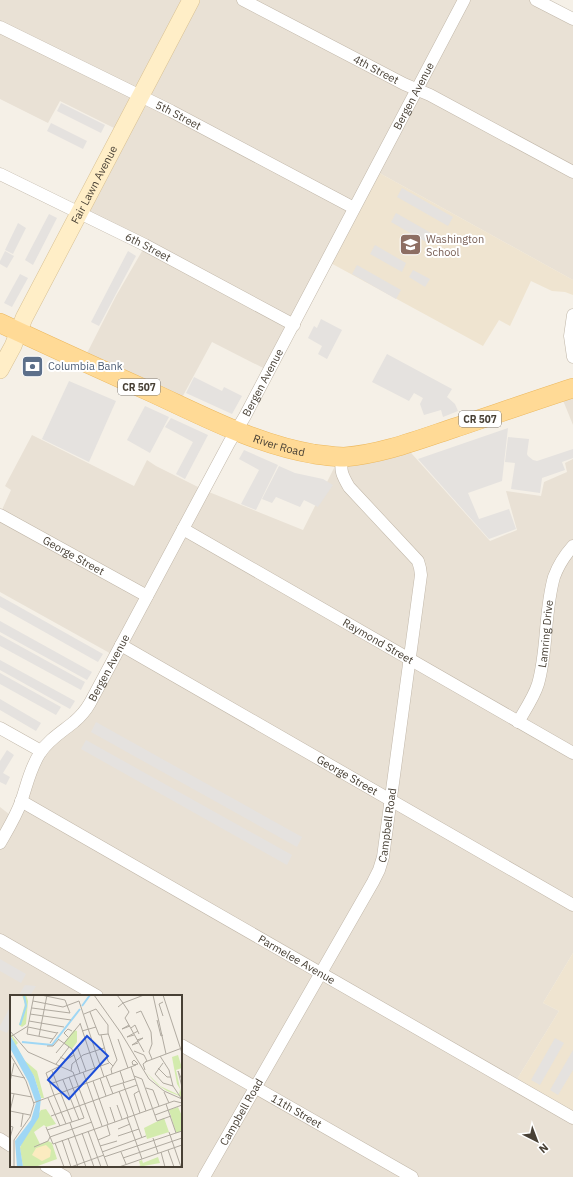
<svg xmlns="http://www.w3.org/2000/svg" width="573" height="1177" font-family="'IBM Plex Sans',sans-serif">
<rect width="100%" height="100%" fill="#f5f0e7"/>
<g fill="#e9e1d5" fill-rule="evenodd">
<polygon points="0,0 536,0 573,19 573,280 374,170 269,371 212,342 178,405 83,361 116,296 145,246 79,213 122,132 60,101 48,123 0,99"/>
<polygon points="573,388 573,425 560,393"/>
<path d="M32,435L134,486L147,460L156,466L204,490L303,530L340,456L404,445L490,541L517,530L506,491L541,496L544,482L567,472L565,463L573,459V953L543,1003L559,1011L514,1084L573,1118V1177H0V807L14,818L33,765L75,721L115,656L0,592V514L11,490L5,486ZM11,996H181V1166H11Z"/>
</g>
<g fill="#efe4d0">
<polygon points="374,170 573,280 573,295 565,292 552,291 531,281 510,326 499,320 483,346 327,261"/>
<polygon points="573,953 573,1118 514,1084 559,1011 543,1003"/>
</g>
<g fill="#e5e2df">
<polygon points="61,103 105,125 101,133 57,111"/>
<polygon points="51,123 87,141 83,149 47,131"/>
<polygon points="402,188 453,217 448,226 397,197"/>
<polygon points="396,213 431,233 426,242 391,222"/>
<polygon points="49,214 57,218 33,265 25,260"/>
<polygon points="18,223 26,228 13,254 5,250"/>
<polygon points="375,245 406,263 402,272 370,254"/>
<polygon points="5,251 14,256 7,268 0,264 0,261"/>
<polygon points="128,251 136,256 99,326 91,322"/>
<polygon points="357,265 401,290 396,299 352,274"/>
<polygon points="413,270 430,279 425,287 409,277"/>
<polygon points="20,274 28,278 12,307 4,303"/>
<polygon points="321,319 342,330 327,359 318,354 322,346 308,338 314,326 317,328"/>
<polygon points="387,354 452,389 447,397 455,404 458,411 443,417 441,410 424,415 420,404 423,398 414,393 409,401 372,382"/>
<polygon points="194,377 222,391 224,387 242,396 232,414 186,393"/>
<polygon points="69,381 116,401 89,462 42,439"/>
<polygon points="145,406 169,417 150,453 127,440"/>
<polygon points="171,418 208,435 185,479 176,474 193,442 165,427"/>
<polygon points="508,428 502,481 468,493 479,519 509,509 516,529 489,539 418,459"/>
<polygon points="508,437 529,439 527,454 528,456 533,460 537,461 573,449 573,458 562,462 565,470 542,478 540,493 511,489 515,463 505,462"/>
<polygon points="244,450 278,465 256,510 241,504 259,470 239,459"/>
<polygon points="279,466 295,473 323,479 333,485 318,507 304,500 300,507 276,497 272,503 262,499"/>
<polygon points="0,596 103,654 98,662 0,607"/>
<polygon points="0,621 92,672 87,680 0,632"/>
<polygon points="0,635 85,682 81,690 0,646"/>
<polygon points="0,660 75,701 70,709 0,670"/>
<polygon points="0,673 61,707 56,715 0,684"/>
<polygon points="0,699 41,723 36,731 0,710"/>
<polygon points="96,722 302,837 297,847 91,732"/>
<polygon points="86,740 292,855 287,865 81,749"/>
<polygon points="7,750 14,755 3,773 10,777 6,785 0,782 0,761"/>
<polygon points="0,959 26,974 21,983 0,971"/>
<polygon points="25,985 36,986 30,996 18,996"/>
<polygon points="11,1005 11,1025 7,1033 0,1030 0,1026"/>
<polygon points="555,1038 564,1043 540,1085 531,1080"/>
<polygon points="573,1050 573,1070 558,1095 550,1090"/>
</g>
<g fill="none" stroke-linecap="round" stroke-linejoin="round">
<defs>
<g id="minor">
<path id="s1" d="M243,0L404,84L430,95L573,172"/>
<polyline points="536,0 573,19"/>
<path id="s2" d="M0,27L171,111L354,208"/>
<path id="s3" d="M0,174L145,245L294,325"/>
<polyline points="573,315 570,336 573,357"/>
<path id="s4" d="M0,515L147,596"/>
<path id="s5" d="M183,529L573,753"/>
<path id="s6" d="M121,645L573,905"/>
<path id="s7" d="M518,722C525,710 534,697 538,684C548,649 544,612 554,577C558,566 565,555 573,546"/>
<polyline points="0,728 41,751"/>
<path id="s8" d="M21,801L573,1118"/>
<path id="s9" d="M0,843C8,829 16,816 21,802C27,785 30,768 40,753C48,740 63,731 74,722C81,716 86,710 90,703L229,443L245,416L464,0"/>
<polyline points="0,940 97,996"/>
<path id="s10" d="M181,1045L412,1177"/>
<polyline points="0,1139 11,1146"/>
<polyline points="46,1166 65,1177"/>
<path id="s11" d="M204,1177L373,882L379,870L383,857L421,575L420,568L418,561L349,487C342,475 340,471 342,457"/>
</g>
<g id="secondary">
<path id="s12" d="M0,370L13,346L24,318L191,0"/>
</g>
<g id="primary">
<path id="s13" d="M0,323C51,347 102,370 153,393C205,417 258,445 314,454C323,455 334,457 344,457C382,454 418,440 454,428C493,415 533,401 573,388"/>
</g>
</defs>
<use href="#minor" stroke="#c1b7a9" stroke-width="13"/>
<use href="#secondary" stroke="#d8c194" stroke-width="18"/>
<use href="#primary" stroke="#ecb85e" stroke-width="20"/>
<use href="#minor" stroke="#fff" stroke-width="12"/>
<use href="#secondary" stroke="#ffeec7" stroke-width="17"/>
<use href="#primary" stroke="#ffda96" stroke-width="19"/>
</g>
<defs>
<symbol id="school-square" viewBox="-11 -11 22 22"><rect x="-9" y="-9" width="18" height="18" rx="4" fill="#8d6e63" stroke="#fff"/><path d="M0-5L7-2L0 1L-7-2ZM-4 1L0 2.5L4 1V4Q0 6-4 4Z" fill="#fff"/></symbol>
<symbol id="bank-square" viewBox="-11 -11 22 22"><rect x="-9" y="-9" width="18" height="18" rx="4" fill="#5c6f8a" stroke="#fff"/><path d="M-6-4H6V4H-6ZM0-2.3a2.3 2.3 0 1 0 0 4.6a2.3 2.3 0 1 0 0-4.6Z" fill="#fff"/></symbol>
</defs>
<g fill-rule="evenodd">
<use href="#school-square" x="398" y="232" width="25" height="25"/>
<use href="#bank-square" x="20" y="354" width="25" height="25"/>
</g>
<g text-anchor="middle" stroke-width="4" stroke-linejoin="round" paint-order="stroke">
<g fill="#fff" stroke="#7f7972" stroke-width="1">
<rect x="118" y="379" width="42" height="16" rx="3"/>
<rect x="459" y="411" width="42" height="16" rx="3"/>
</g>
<g font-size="10" font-weight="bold" fill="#484035">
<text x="139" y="391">CR 507</text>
<text x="480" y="423">CR 507</text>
</g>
<g font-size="11" fill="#484035" stroke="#fff">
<text dy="4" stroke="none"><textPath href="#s1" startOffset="150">4th Street</textPath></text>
<text dy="4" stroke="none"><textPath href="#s9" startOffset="858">Bergen Avenue</textPath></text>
<text dy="4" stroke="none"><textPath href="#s2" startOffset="199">5th Street</textPath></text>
<text dy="4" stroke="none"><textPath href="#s12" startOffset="208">Fair Lawn Avenue</textPath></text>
<text dy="4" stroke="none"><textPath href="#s3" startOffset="165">6th Street</textPath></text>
<text dy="4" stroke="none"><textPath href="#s9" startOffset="534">Bergen Avenue</textPath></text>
<text dy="4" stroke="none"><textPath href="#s13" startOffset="305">River Road</textPath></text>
<text dy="4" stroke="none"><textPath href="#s4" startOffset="84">George Street</textPath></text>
<text dy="4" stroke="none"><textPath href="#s7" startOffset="94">Lamring Drive</textPath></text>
<text dy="4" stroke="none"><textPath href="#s5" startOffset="225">Raymond Street</textPath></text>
<text dy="4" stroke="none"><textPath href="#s9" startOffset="210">Bergen Avenue</textPath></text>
<text dy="4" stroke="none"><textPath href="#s6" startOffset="261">George Street</textPath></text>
<text dy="4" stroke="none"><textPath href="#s11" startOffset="399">Campbell Road</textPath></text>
<text dy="4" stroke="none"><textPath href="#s8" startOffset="318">Parmelee Avenue</textPath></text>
<text dy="4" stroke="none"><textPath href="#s11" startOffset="75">Campbell Road</textPath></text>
<text dy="4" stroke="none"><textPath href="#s10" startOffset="133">11th Street</textPath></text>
</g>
<g font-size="11" fill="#785e54" stroke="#fff" text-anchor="start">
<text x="426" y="243">Washington<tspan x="426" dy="13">School</tspan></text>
</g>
<g font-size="11" fill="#4e5e75" stroke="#fff" text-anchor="start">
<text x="48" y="370">Columbia Bank</text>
</g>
</g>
<g transform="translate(10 995)">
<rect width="172" height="172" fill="#f5f0e7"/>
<path d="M12,0H16L18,6L16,29L12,32L9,30L15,9ZM64,35L67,36V47L62,54L54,48ZM0,38L8,48L6,50L14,65L27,76L34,103H31L24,81L10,61ZM168,60L172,73L166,75L172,102L157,96L148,90L143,85L136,77L150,91L169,100L170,94L167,89L162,62ZM168,112L172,121V136L166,138L159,115ZM36,114L46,129L36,132L34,130L24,137L30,149L38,146L42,148L47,164L25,172H13L10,153L13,144L31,115ZM154,123L159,137L137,144L134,133ZM148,162L150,168L128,172L132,169L130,170L129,166L132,165L133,168Z" fill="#d3ebad"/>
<path d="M36,150L41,155L40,162L32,166L22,160L26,153Z" fill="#fbebc0"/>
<path d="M0,40L24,81L31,103L29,122L10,152L13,172H7L5,146L21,125L26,108L18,86L0,53Z" fill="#9fd7f5"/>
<path fill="none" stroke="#9fd7f5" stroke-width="2" d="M72,11L80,0M10,30L16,11L14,0M12,47L42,50L70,14"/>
<path fill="none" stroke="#b0aaa0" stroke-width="1" d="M84,0L111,38L139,84L154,96L172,104M107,0L113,8L134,0M143,0L156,59M153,0L172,58M23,6L53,12L69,6L94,82M108,12L113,8L119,17L115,23L134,57M22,13L60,18L55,5L31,0M80,17L89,40L98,39M126,18L131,16L141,37L142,49L139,57L142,64M20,19L61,25M74,19L86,14L98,30V38L107,65L101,74L102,79M153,21L149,9L153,7M147,25L151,41L153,40M19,26L54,32M70,28L85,74M119,30L112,34L120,31M18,32L17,39L43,44M18,32L47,38M121,33L125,30L129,39M0,36L18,57L63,77L98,172M72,36L86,32M91,40L98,66L103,71M124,40L117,42L128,36M29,41L37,0M0,42L18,31L24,0M58,42L54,38L58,34L62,36M48,44L62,54L70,78M108,44L118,73M127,45L133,43L122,50L128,48M40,48L48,37M37,51H43L49,44M67,51L76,76M124,56L134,60L137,66L133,69L135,75M46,58L70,29M0,59L16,86L24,109L20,122L4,145V172M150,61L159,75L163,91L171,103M50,62L56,65L64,60M135,67L172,53M153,68L145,79L153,88L163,91M46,69L59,52M128,69L123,70L122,67L124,65L128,69M121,72L136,116M148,73L157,82H161M42,76L62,127M61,76L62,69L73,60L94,53M110,76L114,88M73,77L92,131M0,80L15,83M96,81L103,99M124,81L132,84L147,126L161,121M90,83L96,101M53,85L69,125M172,85L168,76L172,92M83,86L98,129M0,87L4,68M113,88L132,143M40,89L99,68M100,92L125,84M136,93L143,95L149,111M109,96L118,122M129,96L124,99L130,118M154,97L159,108M0,98L22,102M44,100L36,78L50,71M44,100L56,129M38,103L50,131M23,108L126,70M156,109L166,138M107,110L112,124M100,112L105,127M0,116L4,99M0,116L20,120M145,120L172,110M41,121L127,90M117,122L132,164M60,128L76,172M0,131L3,132L0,143M11,132L13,119M36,132L43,149L164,106L172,108M108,134L120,129M37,135L74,123L59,82M78,136L91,172M159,137L171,172M72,138L84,172M108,141L129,134M58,143L68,172M143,143L148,158M52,145L61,172M88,145L100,140L97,130M45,148L54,172M90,151L107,146M24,152L38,146L40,142L82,127M158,155L164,172M92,157L136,141M111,157L116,169M151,157L155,172M94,162L172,136M113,163L172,143M61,172L94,160M109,172L172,150"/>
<path fill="#1d4ed8" fill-opacity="0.15" stroke="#1d4ed8" stroke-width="2" d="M77,41L98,61L59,104L38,85Z"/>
<rect width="172" height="172" fill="none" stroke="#484035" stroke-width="2"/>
</g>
<g transform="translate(537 1141) rotate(138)" stroke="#ffffff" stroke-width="3" paint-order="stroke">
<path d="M0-3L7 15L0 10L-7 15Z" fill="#484035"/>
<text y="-6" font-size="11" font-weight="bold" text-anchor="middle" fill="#484035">N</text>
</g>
</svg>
